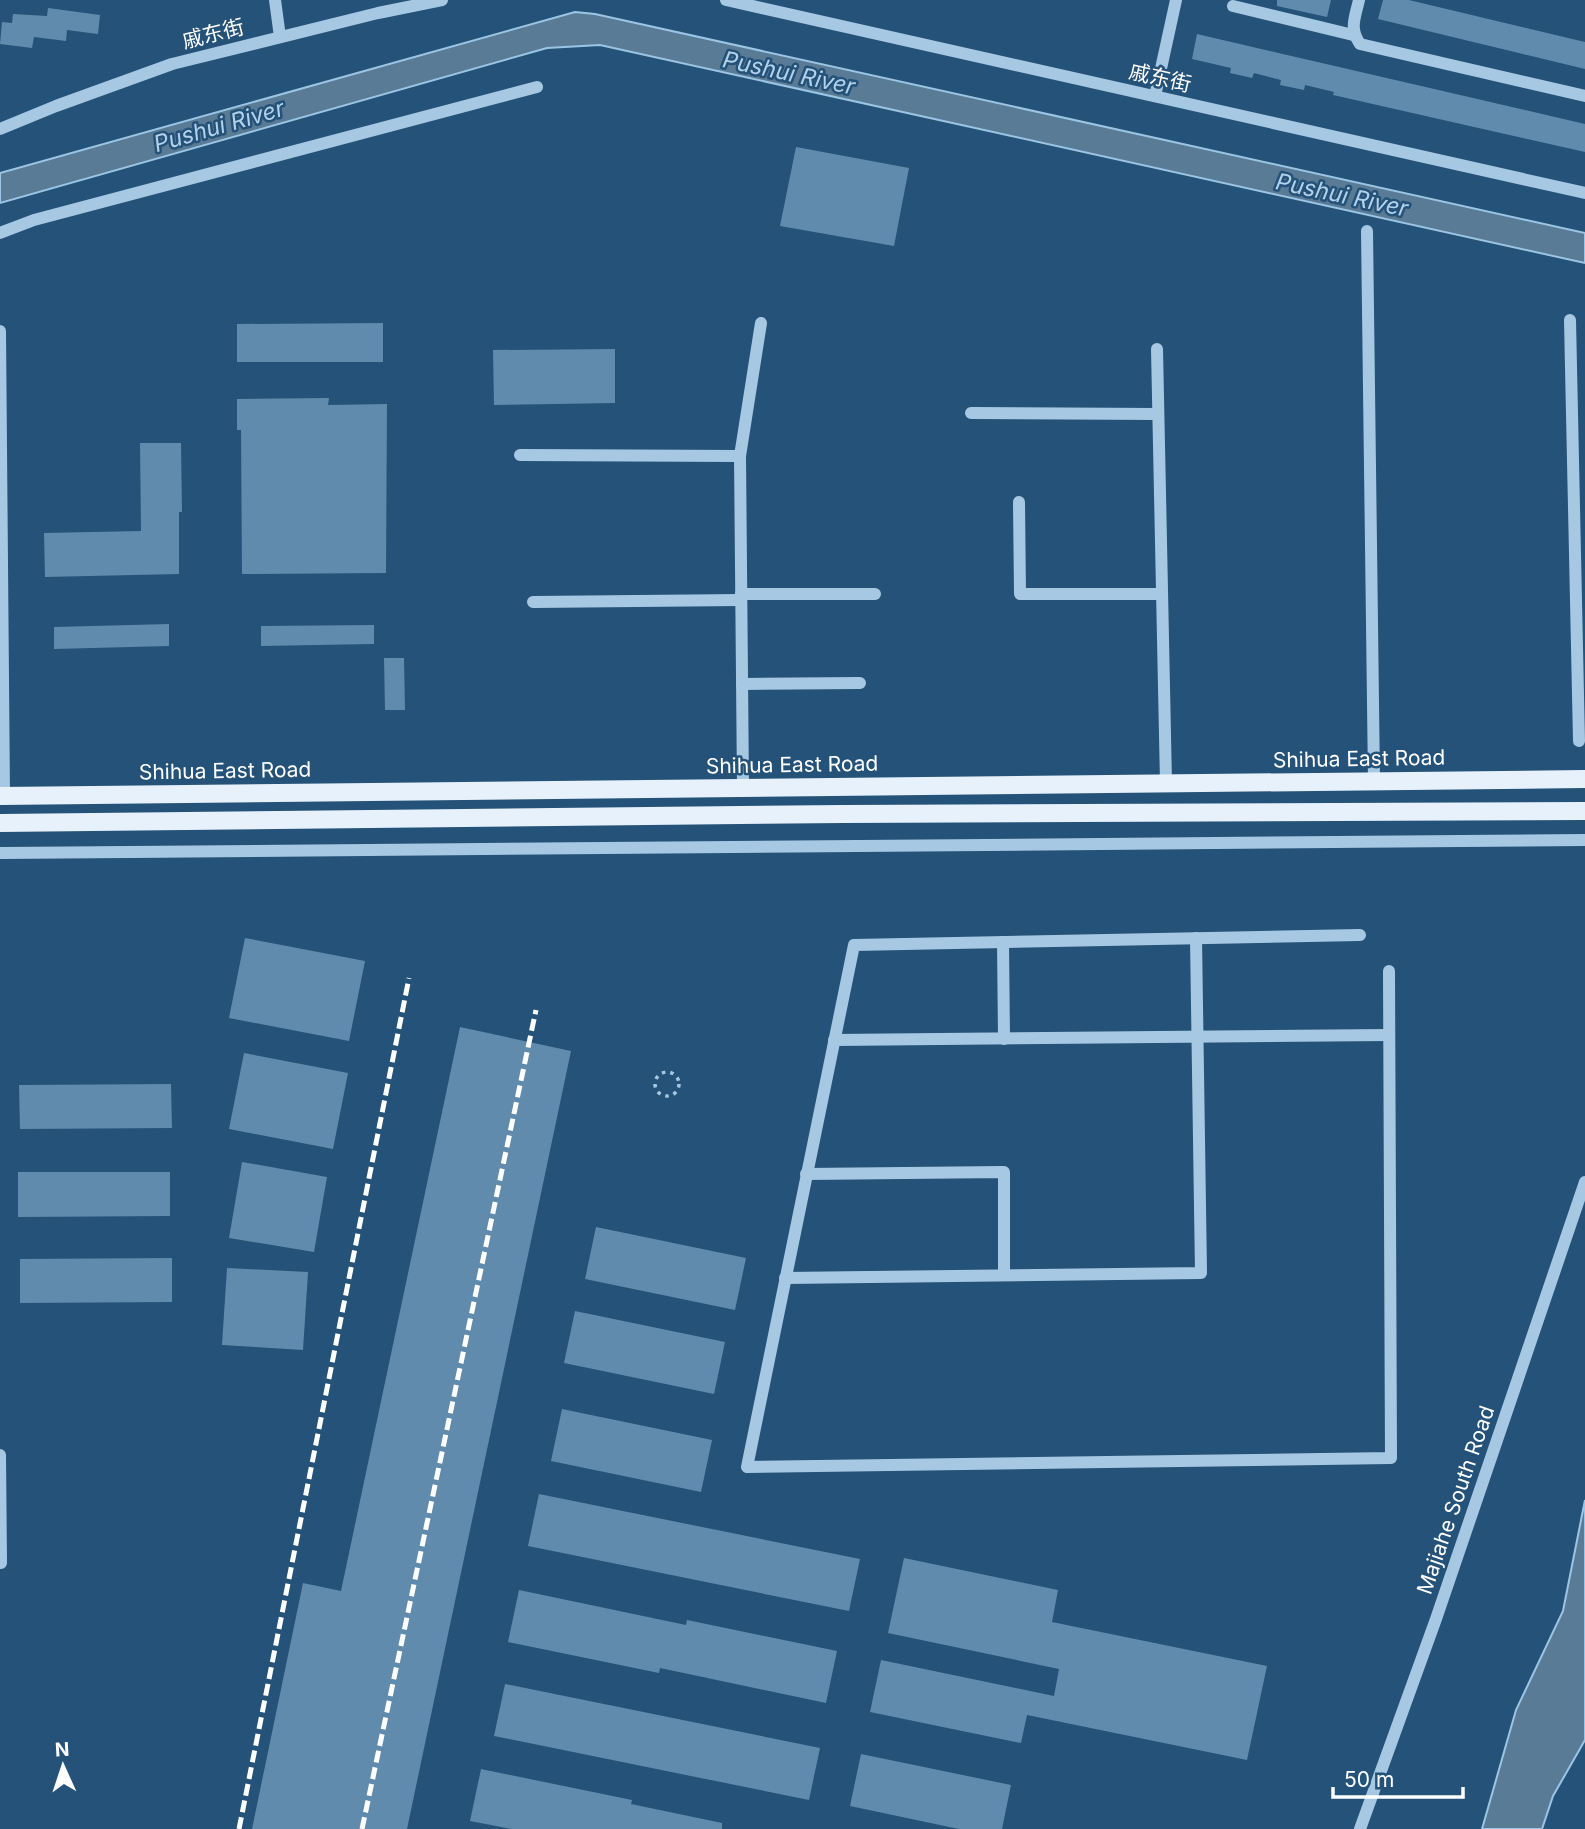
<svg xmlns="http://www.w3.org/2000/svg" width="1585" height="1829" font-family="Inter,'Noto Sans SC',sans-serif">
<rect width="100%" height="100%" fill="#255278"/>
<g fill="#5a7b96" stroke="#9bc5e4" stroke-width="2">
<polygon points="575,12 595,14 1585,233 1585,263 600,45 547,48 0,203 0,173"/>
<polygon points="1585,1500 1585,1740 1553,1796 1542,1829 1482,1829 1516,1710 1563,1611"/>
</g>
<g fill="#618bac">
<polygon points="1277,0 1331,0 1327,17 1277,6"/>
<polygon points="1383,0 1409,0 1585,42 1585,69 1378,19"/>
<polygon points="48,8 100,15 98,34 67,30 66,41 34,37 32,48 0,44 2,22 12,23 13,14 47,16"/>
<polygon points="1197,34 1585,124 1585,152 1333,95 1334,92 1305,85 1304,90 1280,85 1281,80 1254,73 1252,78 1230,73 1231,68 1192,59"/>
<polygon points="796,147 909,168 894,246 780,226"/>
<polygon points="383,323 383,362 237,362 237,324"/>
<polygon points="615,349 615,403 494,405 493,350"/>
<polygon points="329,398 328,405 387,404 386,573 242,574 241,430 237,430 237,399"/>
<polygon points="140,443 181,443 182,512 179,512 179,574 45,577 44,533 141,531"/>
<polygon points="169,624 169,646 54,649 54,627"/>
<polygon points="374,625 374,644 261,646 261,626"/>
<polygon points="384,658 404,658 405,710 385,710"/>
<polygon points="245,938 365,961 349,1041 229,1018"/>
<polygon points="460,1027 571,1051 407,1829 252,1829 303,1583 341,1591"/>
<polygon points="244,1053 348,1073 333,1149 229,1129"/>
<polygon points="171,1084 172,1128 20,1129 19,1085"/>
<polygon points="242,1162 327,1177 314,1252 229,1238"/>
<polygon points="18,1172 170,1172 170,1216 18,1217"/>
<polygon points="596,1227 746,1258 735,1310 585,1279"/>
<polygon points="172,1258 172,1302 20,1303 20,1259"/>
<polygon points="227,1268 308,1272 303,1350 222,1345"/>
<polygon points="575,1311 725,1342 714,1394 564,1363"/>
<polygon points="562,1409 712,1440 701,1492 551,1461"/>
<polygon points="539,1494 860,1559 849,1611 528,1546"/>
<polygon points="904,1558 1058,1590 1052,1622 1267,1666 1247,1760 1027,1715 1021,1743 870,1712 881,1660 1054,1696 1059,1669 888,1633"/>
<polygon points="519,1590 686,1625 687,1620 837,1651 826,1703 660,1668 659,1673 508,1642"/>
<polygon points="505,1684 820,1748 809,1800 494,1736"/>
<polygon points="861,1754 1011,1785 1002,1829 959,1829 850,1806"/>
<polygon points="481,1769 632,1800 631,1804 722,1823 722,1829 511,1829 470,1821"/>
</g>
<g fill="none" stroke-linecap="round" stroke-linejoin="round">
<circle stroke="#a7c8e3" stroke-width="3.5" stroke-dasharray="3.5 5" stroke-linecap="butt" cx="667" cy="1084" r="12"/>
<g stroke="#a7c8e3" stroke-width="12">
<polyline points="275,0 280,37"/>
<polyline points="726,0 1585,193"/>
<path d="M1359,0C1355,18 1349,28 1360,44L1585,96"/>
<polyline points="1233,6 1353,35"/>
<polyline points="1155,96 1176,0"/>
<polyline points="0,129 56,106 172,64 378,13 442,0"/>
<polyline points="1367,231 1374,781"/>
<polyline points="0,233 34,220 537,87"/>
<polyline points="1570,320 1579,741"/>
<polyline points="0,331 4,796"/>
<polyline points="1157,349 1166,783"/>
<polyline points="971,413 1158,414"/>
<polyline points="520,455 740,456"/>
<polyline points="1019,502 1020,594 1162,594"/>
<polyline points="741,594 875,594"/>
<polyline points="533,602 741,600"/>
<polyline points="742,684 860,683"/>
<polyline points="743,788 740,456 761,323"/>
<polyline points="0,853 1585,840"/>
<polyline points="1360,935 854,945 747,1467 1391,1458 1389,971"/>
<polyline points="1003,942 1004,1039"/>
<polyline points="834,1040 1389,1035"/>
<polyline points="806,1174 1004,1172 1004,1275"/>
<polyline points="785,1278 1201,1273 1196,938"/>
<polyline points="0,1455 1,1563"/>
<polyline points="1360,1829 1436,1619 1585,1182"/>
</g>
<g stroke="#e6f1fc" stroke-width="18">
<polyline points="0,796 1585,779"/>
<polyline points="0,823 843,814 1585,811"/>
</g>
<g stroke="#fff" stroke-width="5" stroke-dasharray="12 5" stroke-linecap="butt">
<polyline points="239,1829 409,978"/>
<polyline points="362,1829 536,1010"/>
</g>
</g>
<g text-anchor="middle" stroke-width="5" stroke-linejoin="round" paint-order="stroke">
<g font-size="21" fill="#fff" stroke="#255278">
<text transform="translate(213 34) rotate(-14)" y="7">戚东街</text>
<text transform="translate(1160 78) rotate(13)" y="7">戚东街</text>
<text transform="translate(1359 759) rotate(-1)" y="7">Shihua East Road</text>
<text transform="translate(792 765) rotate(-1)" y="7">Shihua East Road</text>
<text transform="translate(225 771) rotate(-1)" y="7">Shihua East Road</text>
<text transform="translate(1456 1500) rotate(-71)" y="7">Majiahe South Road</text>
</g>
<g font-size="23" font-style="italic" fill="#b2d2eb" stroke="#255278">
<text transform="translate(789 73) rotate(12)" y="8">Pushui River</text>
<text transform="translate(219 126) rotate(-16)" y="8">Pushui River</text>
<text transform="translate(1342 195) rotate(12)" y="8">Pushui River</text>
</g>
</g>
<g transform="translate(63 1766) rotate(357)" stroke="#255278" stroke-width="5" paint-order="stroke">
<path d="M0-5L12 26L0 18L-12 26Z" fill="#ffffff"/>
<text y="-10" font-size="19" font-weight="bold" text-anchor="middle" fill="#ffffff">N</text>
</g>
<path d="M1333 1787v10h130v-10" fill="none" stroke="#ffffff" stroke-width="3.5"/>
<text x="1344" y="1787" font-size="21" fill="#ffffff" stroke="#255278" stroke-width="5" paint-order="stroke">50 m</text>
</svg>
